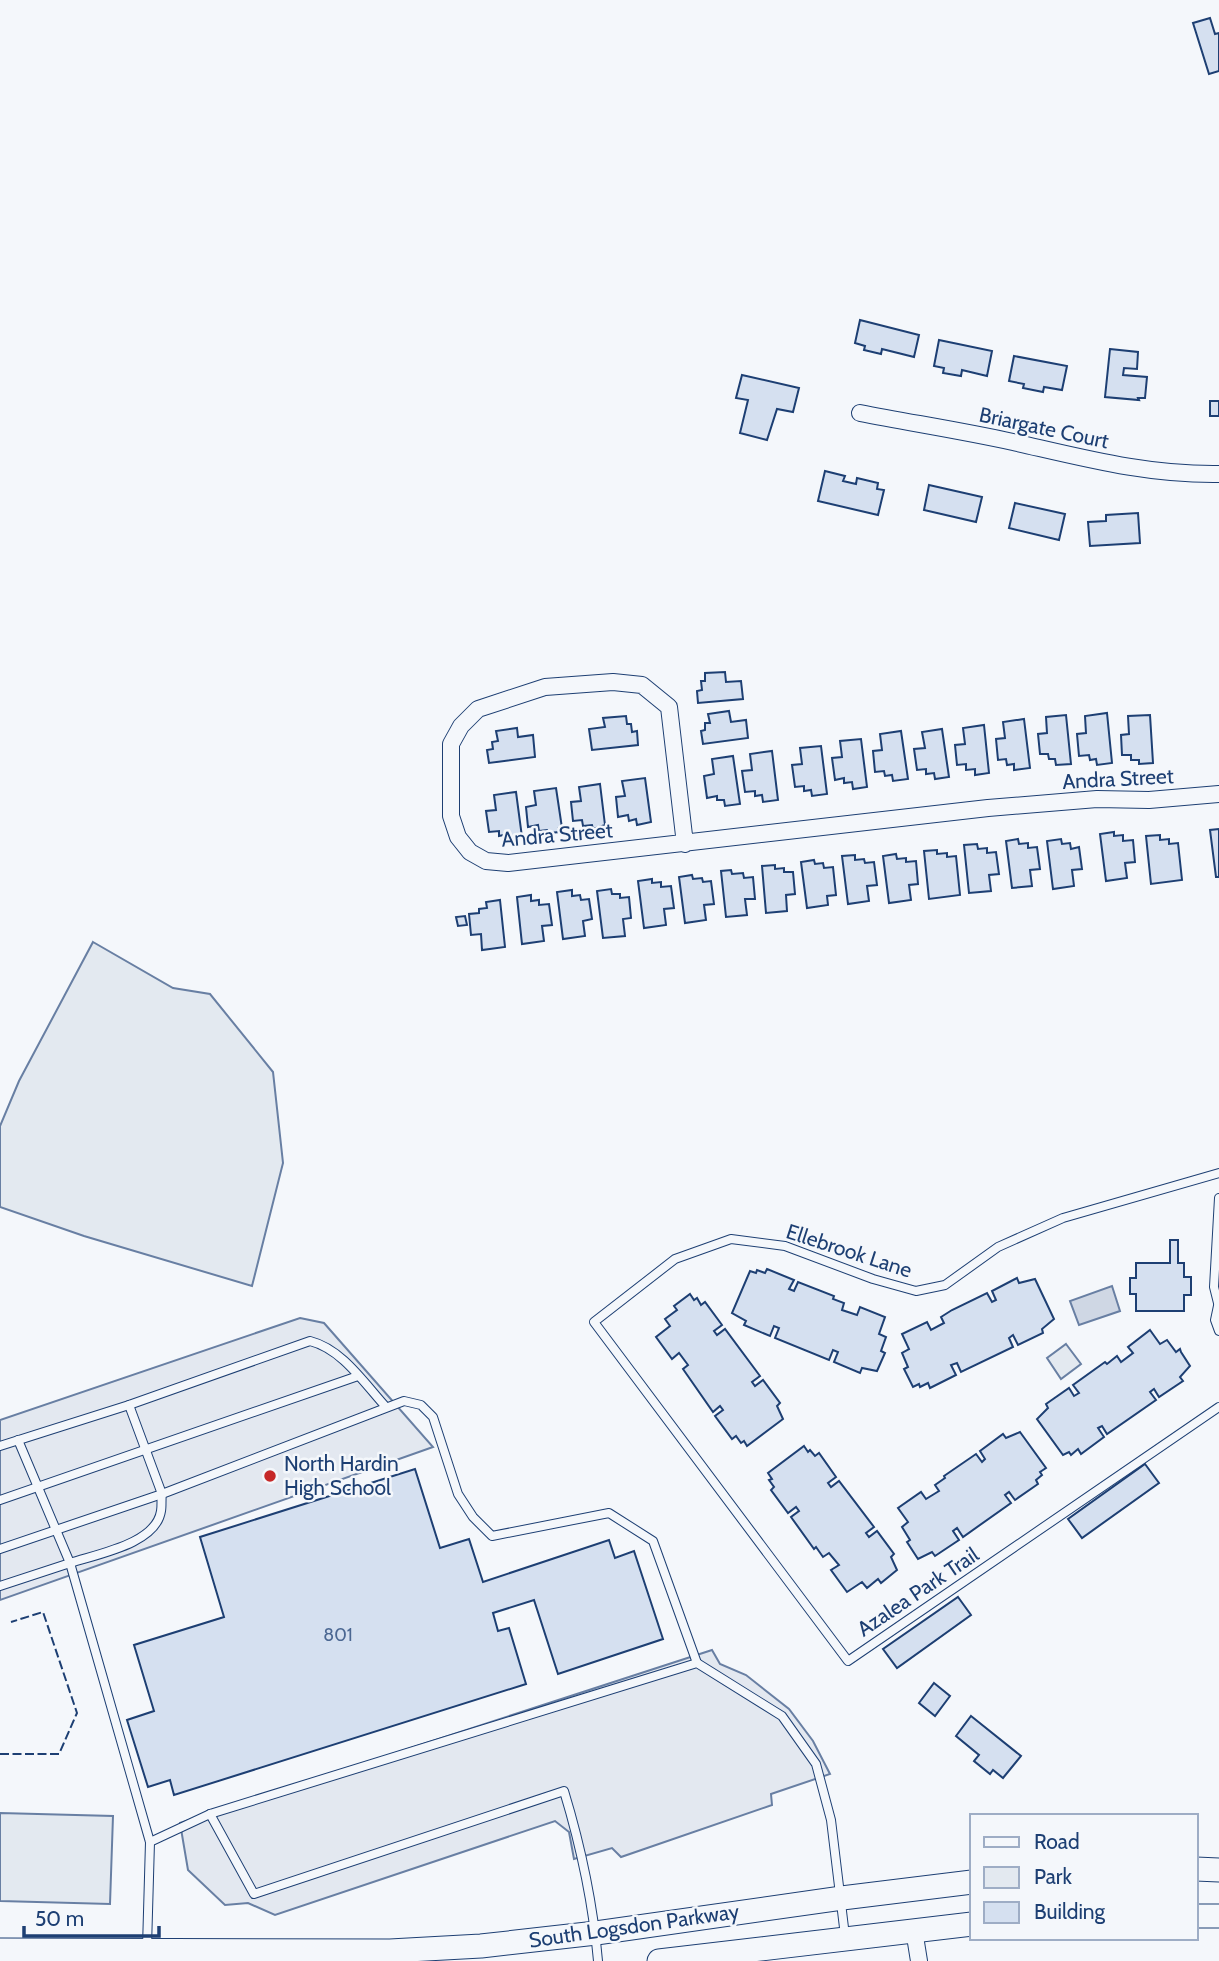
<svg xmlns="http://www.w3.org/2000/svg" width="1219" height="1961" font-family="Cabin,sans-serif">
<rect width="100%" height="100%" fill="#f4f7fb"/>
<g fill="#e3e9f0" stroke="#687fa3" stroke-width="2">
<polygon points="93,942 173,988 210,994 273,1072 283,1163 252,1286 84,1236 0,1207 0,1126 19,1081"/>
<polygon points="1066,1344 1081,1364 1061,1379 1047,1358"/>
<polygon points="0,1813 113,1816 110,1904 0,1901"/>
</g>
<g fill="#e3e8f0" stroke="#687fa3" stroke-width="2">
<polygon points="300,1318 324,1323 433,1447 0,1600 0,1420"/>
<polygon points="712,1650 720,1664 746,1675 789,1709 813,1741 830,1774 771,1794 772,1805 621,1857 612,1848 574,1859 569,1832 555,1821 275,1915 248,1903 225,1905 188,1870 180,1823"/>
</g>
<polygon fill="#cfd7e4" stroke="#687fa3" stroke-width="2" points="1112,1286 1120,1311 1079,1325 1070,1301"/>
<g fill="#d5e0f0" stroke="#1d3f73" stroke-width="2">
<polygon points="1210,18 1215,34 1219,33 1219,71 1209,74 1193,23"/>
<polygon points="860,320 919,335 914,357 882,349 881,354 864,350 865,346 855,343"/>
<polygon points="939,340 992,351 987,376 962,370 961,376 943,373 944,368 934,366"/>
<polygon points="1110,349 1138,352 1137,369 1124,368 1123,375 1147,377 1145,398 1138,398 1139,400 1105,397"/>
<polygon points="1014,356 1067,366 1062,390 1044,387 1043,392 1023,388 1024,384 1009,381"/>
<polygon points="742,375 799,388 793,412 777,409 767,440 740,433 748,400 736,398"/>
<rect x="1210" y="401" width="9" height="15"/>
<polygon points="825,471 845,476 843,481 856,484 857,478 878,483 877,489 884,490 878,515 818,501"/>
<polygon points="929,485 982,497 976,522 924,510"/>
<polygon points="1015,503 1065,514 1059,540 1009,528"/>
<polygon points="1138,513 1140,543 1090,546 1088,522 1106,521 1106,515"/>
<polygon points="725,672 726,682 741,681 743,699 698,703 697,691 702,690 701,681 705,681 705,673"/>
<polygon points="729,711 731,722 746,720 748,738 703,744 701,731 705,730 705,723 710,723 708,714"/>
<polygon points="1107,713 1112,763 1097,765 1096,759 1090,760 1089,755 1079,756 1077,734 1086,733 1085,716"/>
<polygon points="1066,715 1071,764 1056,765 1055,759 1049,759 1048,754 1040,754 1038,734 1047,733 1046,717"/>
<polygon points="1150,715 1153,763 1139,764 1139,760 1131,760 1131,755 1122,755 1121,735 1129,734 1128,716"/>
<polygon points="626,716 627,724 631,724 632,732 637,731 638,745 592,750 589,729 605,727 603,718"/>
<polygon points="1024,719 1030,768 1014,770 1014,764 1007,765 1006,759 998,760 996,739 1005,738 1003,722"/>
<polygon points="984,725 989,773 975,775 975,769 966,770 966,764 957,765 955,745 965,744 963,728"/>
<polygon points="517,728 518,737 533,735 535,757 489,763 487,750 493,749 492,742 498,741 496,731"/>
<polygon points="942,729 949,777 935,779 934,773 926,774 926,769 917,770 914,749 925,748 922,732"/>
<polygon points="901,731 908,779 893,781 892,775 885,776 884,771 875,772 873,751 882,750 880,734"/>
<polygon points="861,739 867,787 853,789 852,782 844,783 844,778 835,780 832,758 842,757 840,741"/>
<polygon points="821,746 827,794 812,796 811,790 804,791 804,786 795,787 792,765 802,764 800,748"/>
<polygon points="772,751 778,800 763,802 762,795 755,796 755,791 745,792 742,771 752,770 750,754"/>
<polygon points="733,756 740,804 725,806 724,800 717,800 717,796 707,798 704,776 714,774 712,759"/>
<polygon points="645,778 651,822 637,825 636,819 629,821 628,815 618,817 616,797 625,796 622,781"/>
<polygon points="600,784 605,825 593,829 592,825 583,826 582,820 573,821 571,802 581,801 579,787"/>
<polygon points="556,788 562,828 559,828 560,832 548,833 547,830 539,831 538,825 528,827 526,807 536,805 534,791"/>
<polygon points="516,792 522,837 509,838 508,834 499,836 499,831 489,832 486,811 496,810 494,795"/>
<polygon points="1219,829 1219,877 1216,877 1210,830"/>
<polygon points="1114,832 1114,836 1123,835 1123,841 1133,840 1135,862 1125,863 1127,878 1106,881 1100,834"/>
<polygon points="1160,835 1160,840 1169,839 1169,844 1178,843 1182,880 1151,884 1146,836"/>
<polygon points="1018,839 1019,844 1028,843 1028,848 1037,847 1040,869 1030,870 1032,886 1012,888 1006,841"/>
<polygon points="1061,839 1062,844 1070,843 1071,849 1079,847 1082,869 1072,870 1074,886 1053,889 1047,841"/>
<polygon points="977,844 978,849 987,848 987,853 996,852 999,874 989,875 991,891 969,893 964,845"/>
<polygon points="937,850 937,854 947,853 947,857 956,856 960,895 929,899 924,851"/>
<polygon points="896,854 897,859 906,858 906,862 916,861 918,884 909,885 911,900 889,903 883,856"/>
<polygon points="855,855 855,860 864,859 865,863 874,862 877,885 867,886 869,901 848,904 842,856"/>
<polygon points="814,860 815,864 823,863 824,868 833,867 836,895 827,896 828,905 807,908 801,862"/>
<polygon points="775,865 775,869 784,868 784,872 793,872 795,894 786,895 787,911 766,913 762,866"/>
<polygon points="731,870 732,874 743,873 744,878 753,877 755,899 745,899 747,915 726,917 721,871"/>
<polygon points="692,875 693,879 702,878 703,882 711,881 714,904 704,905 706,920 685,923 679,877"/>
<polygon points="652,879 652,883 661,882 661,887 671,886 674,908 664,909 666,925 644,928 638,881"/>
<polygon points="611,889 612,894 620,894 620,898 629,897 631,918 623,919 625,936 603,938 597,891"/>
<polygon points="572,890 572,896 580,895 581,900 589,899 592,919 583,921 585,936 563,939 557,892"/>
<polygon points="531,895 531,901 539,900 539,905 549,904 552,925 542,926 544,941 522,944 517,897"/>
<polygon points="500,900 505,947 482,950 481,934 471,935 469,914 479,913 479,909 487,908 486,902"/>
<polygon points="465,916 467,925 458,926 456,917"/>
<polygon points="1170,1240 1178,1240 1178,1263 1184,1263 1184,1277 1191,1277 1191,1295 1184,1295 1184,1311 1136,1311 1136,1294 1130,1294 1130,1278 1136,1278 1136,1263 1170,1263"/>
<polygon points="767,1269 794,1280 789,1289 794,1291 798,1282 834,1296 833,1299 844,1303 842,1310 857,1315 860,1307 885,1317 879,1334 886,1337 881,1351 885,1353 877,1371 862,1368 860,1373 834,1362 838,1352 833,1350 829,1360 775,1338 779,1328 774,1326 770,1336 744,1325 746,1321 732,1313 750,1271 756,1273 757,1270 765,1273"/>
<polygon points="1017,1278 1019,1283 1035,1279 1054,1319 1042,1329 1043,1333 1018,1345 1013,1335 1009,1338 1013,1347 961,1372 957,1363 951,1365 956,1375 930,1388 928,1383 920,1387 919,1384 913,1387 904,1369 908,1367 902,1353 909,1349 902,1334 927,1322 931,1330 944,1323 941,1317 952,1310 987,1293 992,1302 996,1300 992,1291"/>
<polygon points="690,1294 694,1300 697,1298 701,1305 705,1302 722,1325 714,1331 717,1335 725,1329 760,1376 752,1382 755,1386 763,1380 780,1403 777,1406 783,1419 747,1446 744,1441 741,1443 736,1436 732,1439 715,1416 723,1410 720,1406 713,1412 683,1369 688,1365 679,1353 672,1359 656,1337 670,1326 665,1319 677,1310 674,1306"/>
<polygon points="1150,1330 1160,1344 1167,1340 1176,1352 1180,1349 1181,1352 1190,1366 1180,1377 1183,1381 1159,1397 1154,1389 1150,1392 1156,1400 1107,1434 1102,1426 1098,1428 1104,1437 1081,1454 1078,1449 1071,1455 1069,1452 1063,1455 1037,1419 1048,1408 1046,1404 1069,1388 1074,1396 1079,1393 1073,1385 1105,1362 1107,1364 1117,1356 1121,1362 1133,1353 1128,1347"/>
<polygon points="1020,1432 1046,1468 1040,1472 1042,1475 1036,1480 1038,1484 1015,1500 1009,1492 1005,1495 1011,1503 963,1537 957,1528 953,1531 959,1540 935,1556 932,1552 918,1559 907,1542 910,1540 902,1527 908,1522 898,1508 921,1492 926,1499 939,1491 935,1485 945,1478 944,1476 976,1454 982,1462 985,1459 980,1451 1003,1434 1006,1438"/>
<polygon points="804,1446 808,1452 810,1450 815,1456 819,1453 836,1477 828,1483 831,1487 839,1481 874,1527 866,1533 869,1537 877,1531 894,1554 891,1557 897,1570 881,1583 878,1579 867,1588 862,1582 847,1592 831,1570 839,1565 829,1553 823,1557 816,1547 814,1549 791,1517 799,1511 796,1507 788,1513 771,1490 774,1487 769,1480 772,1479 768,1473"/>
<polygon points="1145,1464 1159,1483 1082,1538 1068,1519"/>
<polygon points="415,1469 440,1548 469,1539 483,1582 609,1540 615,1558 634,1551 663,1639 558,1674 534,1600 493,1613 498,1631 509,1628 526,1684 174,1795 170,1780 148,1787 127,1720 154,1711 134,1645 224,1617 200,1537"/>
<polygon points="958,1597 971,1615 897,1668 883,1649"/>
<polygon points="934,1683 950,1696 935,1716 919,1703"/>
<polygon points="971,1716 1021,1756 1003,1778 993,1770 990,1774 974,1761 979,1755 956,1736"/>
</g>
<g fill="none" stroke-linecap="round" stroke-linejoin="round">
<defs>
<g id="lane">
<polyline points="1219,1173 1063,1218 998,1247 945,1285 916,1291 873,1279 785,1246 731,1239 675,1259 594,1322 848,1661 1219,1407"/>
<polyline points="1219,1301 1215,1320 1219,1331"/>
<polyline points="1218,1303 1214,1287 1219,1198"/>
<path d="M0,1446L129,1405L310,1341C342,1349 364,1383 386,1407"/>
<polyline points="0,1500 358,1376"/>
<polyline points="0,1549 162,1494 129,1405"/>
<polyline points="0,1586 70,1563 18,1440"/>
<path d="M210,1814L254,1894L564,1791C581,1847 593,1903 598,1961"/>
<polyline points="150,1842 210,1814 697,1663 782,1716 816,1764 831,1820 845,1936"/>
<path d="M147,1947L150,1842L70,1563C97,1554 156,1544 161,1511C162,1506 161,1499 162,1494L404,1401L421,1405L433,1417L458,1494L473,1517L492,1536L609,1513L653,1541L697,1663"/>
</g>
<g id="street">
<path d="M860,413C911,423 963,431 1013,442C1084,458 1146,475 1219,474"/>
<polyline points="685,844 669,707 642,685 613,682 545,687 478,709 461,726 451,744 451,816 458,837 470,852 486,861 508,863 988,808 1097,799 1149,800 1219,794"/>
<polyline points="914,1930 919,1961"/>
</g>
<g id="secondary">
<polyline points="1196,1869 1219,1870"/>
<polyline points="1196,1916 1219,1916"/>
<polyline points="0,1950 390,1951 481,1946 596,1933 842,1898 972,1882"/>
<polyline points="659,1961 972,1924"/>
</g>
</defs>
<use href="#lane" stroke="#1d3f73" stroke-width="10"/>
<use href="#street" stroke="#1d3f73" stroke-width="18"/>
<use href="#secondary" stroke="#1d3f73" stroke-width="25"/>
<use href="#lane" stroke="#f4f7fb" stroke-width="8"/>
<use href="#street" stroke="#f4f7fb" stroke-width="16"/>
<use href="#secondary" stroke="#f4f7fb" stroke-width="23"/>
<polyline stroke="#1d3f73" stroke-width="2" stroke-dasharray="9 3.5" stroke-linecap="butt" points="0,1754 59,1754 77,1713 43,1612 11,1622"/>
</g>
<circle fill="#c62828" stroke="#f4f7fb" stroke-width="2.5" cx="270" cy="1476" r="7"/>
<g text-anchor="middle" stroke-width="5" stroke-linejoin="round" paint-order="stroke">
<g font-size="18" fill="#4b6792">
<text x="338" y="1641">801</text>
</g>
<g font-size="21" fill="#1d3f73" stroke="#f4f7fb">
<text transform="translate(1044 428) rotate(12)" y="7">Briargate Court</text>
<text transform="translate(1118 779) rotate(-3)" y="7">Andra Street</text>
<text transform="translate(557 835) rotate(-5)" y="7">Andra Street</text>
<text transform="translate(849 1251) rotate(18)" y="7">Ellebrook Lane</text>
<text transform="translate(918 1592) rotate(-34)" y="7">Azalea Park Trail</text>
<text transform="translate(634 1926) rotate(-8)" y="7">South Logsdon Parkway</text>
</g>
<g font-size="21" fill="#1d3f73" stroke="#f4f7fb" text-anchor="start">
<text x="284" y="1471">North Hardin<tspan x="284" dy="24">High School</tspan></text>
</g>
</g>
<rect x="970" y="1814" width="228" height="126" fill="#f4f7fb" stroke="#9eadc5" stroke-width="2"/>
<rect x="984" y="1837" width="35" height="10" fill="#f4f7fb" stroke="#9eadc5" stroke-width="2"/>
<text x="1034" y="1849" font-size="21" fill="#1d3f73">Road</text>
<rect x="984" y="1867" width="35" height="21" fill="#e3e9f0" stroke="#9eadc5" stroke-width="2"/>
<text x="1034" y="1884" font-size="21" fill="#1d3f73">Park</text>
<rect x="984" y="1902" width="35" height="21" fill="#d5e0f0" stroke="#9eadc5" stroke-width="2"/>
<text x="1034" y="1919" font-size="21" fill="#1d3f73">Building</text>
<path d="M24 1926v10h135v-10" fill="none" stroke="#1d3f73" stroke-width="3.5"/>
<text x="35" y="1926" font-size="21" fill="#1d3f73" stroke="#f4f7fb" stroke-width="5" paint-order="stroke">50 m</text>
</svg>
